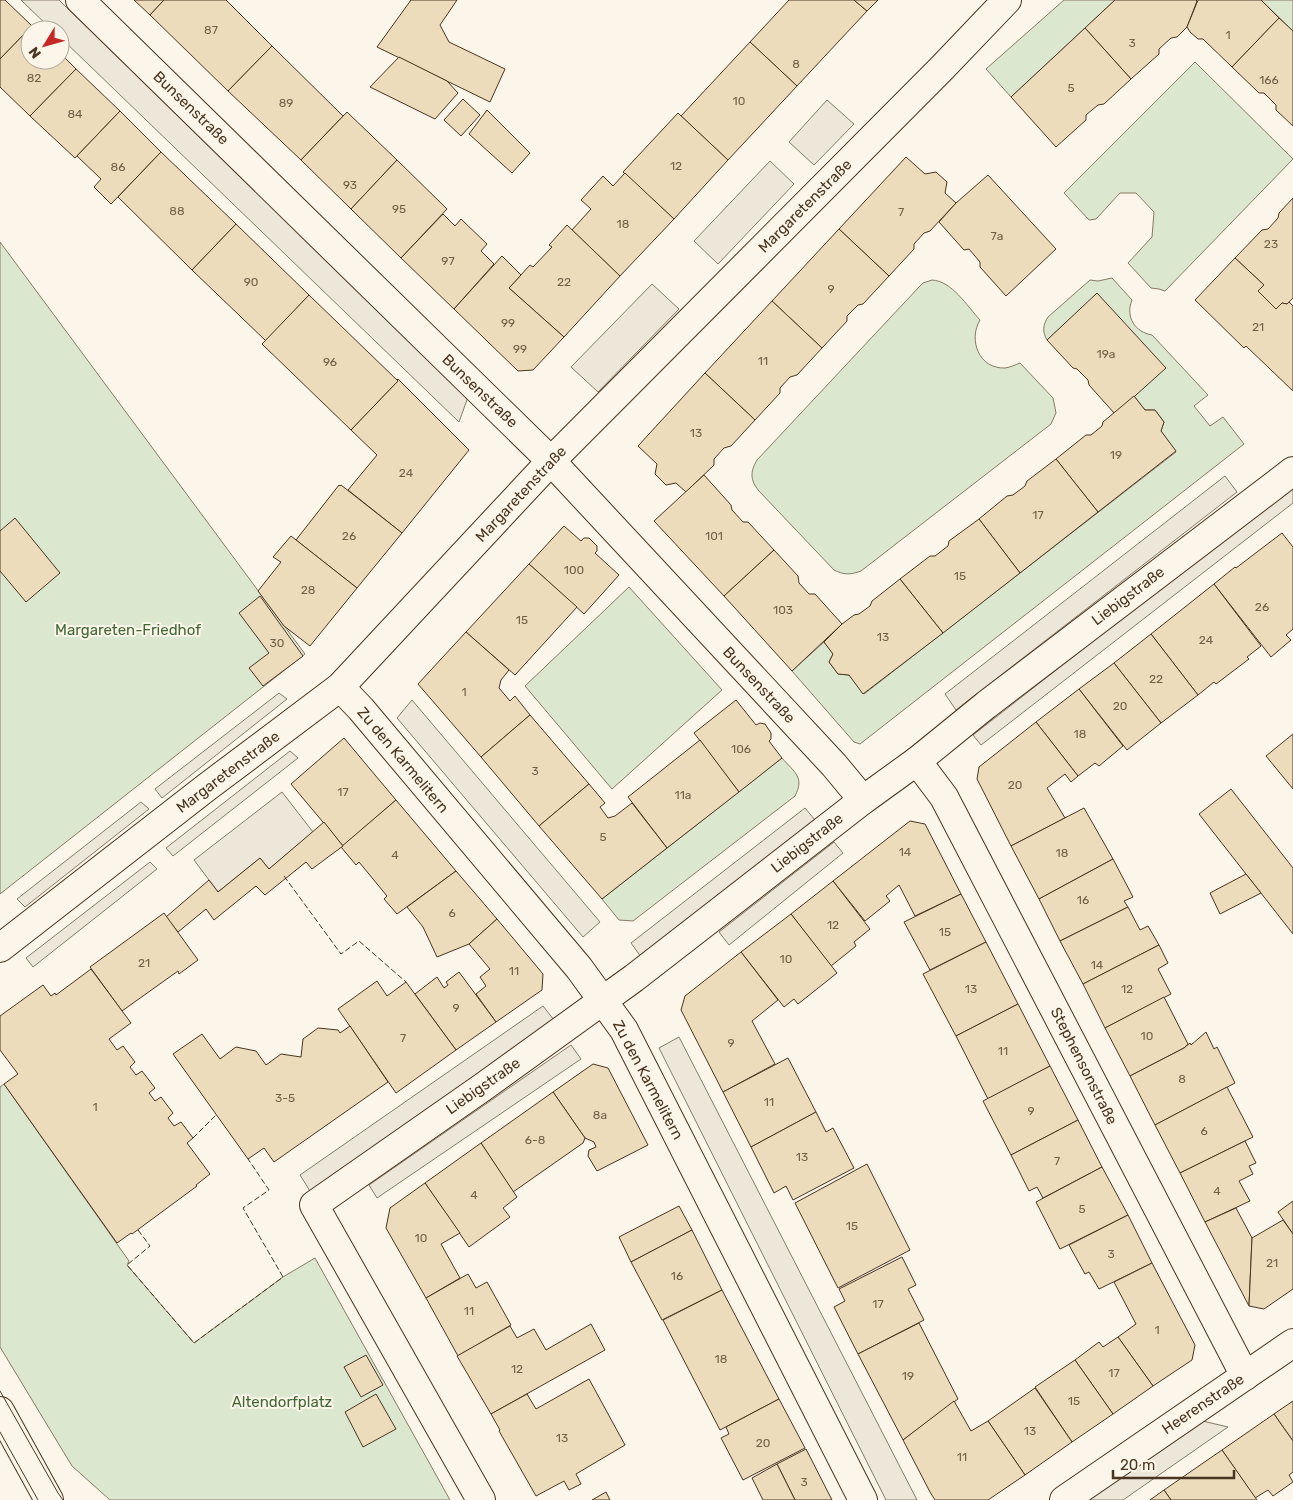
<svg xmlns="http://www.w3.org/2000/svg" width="1293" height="1500" font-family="Rubik,sans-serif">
<rect width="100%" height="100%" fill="#fbf6e9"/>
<g fill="#dce7d0" stroke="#887966">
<polygon points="1064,0 1115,0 1011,97 986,69"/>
<polygon points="1261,0 1293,0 1293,31"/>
<polygon points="1195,62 1293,159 1165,291 1159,289 1151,288 1128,263 1152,237 1154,212 1136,193 1120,193 1096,219 1089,220 1064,193"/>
<polygon points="0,242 305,654 0,894"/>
<path d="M1112,278L1132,300C1125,317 1135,332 1152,335L1208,395L1194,406L1210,426L1223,417L1244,444L860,744L854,742L792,671L824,642L833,654L829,662L838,674L849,675L864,694L1176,452L1161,431L1164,422L1155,410H1145L1134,396L1097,294L1047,340C1042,331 1043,325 1048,317L1090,280L1098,281Z"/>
<path d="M932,280C952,281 967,306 980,320C968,340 979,369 1005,368C1011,367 1015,365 1020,363L1053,398L1056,413L1051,424L861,571C850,575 844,575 834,570L759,491C750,480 750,472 757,460L919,287L923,283Z"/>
<polygon points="629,587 722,690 612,789 525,686"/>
<path d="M782,758C794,772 805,777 795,796L633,921L619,920L602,899Z"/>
<polygon points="4,1084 129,1261 127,1265 194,1343 283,1277 315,1258 450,1500 110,1500 72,1466 0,1347 0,1087"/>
</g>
<g fill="#ede7d9" stroke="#887966">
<polygon points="21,0 59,0 468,397 459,422 60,37 60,30 52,30"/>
<polygon points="827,100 854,124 814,165 789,142"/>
<polygon points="770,161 794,184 718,264 694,241"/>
<polygon points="652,284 679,309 598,392 571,367"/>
<polygon points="1225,476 1237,492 956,710 945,694"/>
<polygon points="1293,485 1293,503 981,745 973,735"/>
<polygon points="279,693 287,699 162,798 155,789"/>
<polygon points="412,700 600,922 583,937 397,718"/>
<polygon points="290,751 298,758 173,856 166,848"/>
<polygon points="282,792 313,832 269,869 260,858 218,892 194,860"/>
<polygon points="141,802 149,809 25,907 17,899"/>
<polygon points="805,808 815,820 641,957 631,943"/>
<polygon points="834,842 843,853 729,945 719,932"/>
<polygon points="150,862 157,869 33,967 26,958"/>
<polygon points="543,1006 554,1020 310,1191 300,1175"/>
<polygon points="679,1037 917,1500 886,1500 659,1048"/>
<polygon points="571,1045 581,1059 377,1198 369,1185"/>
<polygon points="1194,1419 1228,1427 1123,1500 1078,1500"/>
</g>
<g fill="#ecdcbc" stroke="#4a3520">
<polygon points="0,0 5,0 32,26 0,59"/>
<polygon points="134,0 164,0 150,15"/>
<polygon points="164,0 226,0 272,46 228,91 150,15"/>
<polygon points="411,0 457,0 440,25 449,42 505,69 490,102 377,47"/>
<polygon points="789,0 854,0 867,11 797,86 750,42"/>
<polygon points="854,0 878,0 867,11"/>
<polygon points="1115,0 1196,0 1197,1 1187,27 1177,37 1171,38 1159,49 1159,54 1131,79 1085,28"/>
<polygon points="1198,0 1261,0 1279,18 1232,67 1203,39 1198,39 1190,32 1187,27"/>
<polygon points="1279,18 1293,31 1293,126 1276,110 1276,105 1264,93 1259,93 1232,67"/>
<polygon points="32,26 36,30 30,30 30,60 60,60 60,53 76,69 30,116 0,87 0,59"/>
<polygon points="1085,28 1131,79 1104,104 1098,105 1086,115 1086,120 1056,147 1011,97"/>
<polygon points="750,42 797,86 728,160 681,116"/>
<polygon points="272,46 343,116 301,160 228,91"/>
<polygon points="399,57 447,81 458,93 435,119 370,87"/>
<polygon points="76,69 120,111 75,158 30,116"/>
<polygon points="463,99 480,115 461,136 444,120"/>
<polygon points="487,110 530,153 512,173 469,134"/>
<polygon points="120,111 161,152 111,204 94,187 101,179 77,156"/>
<polygon points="347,112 397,160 351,209 301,160"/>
<polygon points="678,113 728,160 674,219 623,172"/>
<polygon points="161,152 236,224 192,270 118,197"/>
<polygon points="906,157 925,174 936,172 947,182 945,193 956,203 930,231 924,233 914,244 914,249 889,276 839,229"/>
<polygon points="397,160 447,209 401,258 351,209"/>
<polygon points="625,173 674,219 620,276 572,230 591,209 581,200 603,176 613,186"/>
<polygon points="988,175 1056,249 1006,296 980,267 980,262 969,249 964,250 939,222 956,203"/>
<polygon points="1293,198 1293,298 1287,304 1282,303 1276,309 1258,291 1264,285 1235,258 1262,230 1268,229 1278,218 1279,213"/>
<polygon points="443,214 455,226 461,219 487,244 481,251 494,264 454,309 401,258"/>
<polygon points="236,224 309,295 266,341 192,270"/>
<polygon points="567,225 620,276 564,337 509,288 530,265 533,267 552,247 549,245"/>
<polygon points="839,229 889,276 863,304 858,305 847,316 847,321 822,348 772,301"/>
<polygon points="502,256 521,275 509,288 564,337 533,370 518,371 454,309"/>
<polygon points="1235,258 1264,285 1258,291 1276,309 1282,303 1287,304 1289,302 1293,306 1293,391 1246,346 1244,348 1195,300"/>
<polygon points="1097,293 1166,368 1115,414 1089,385 1088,380 1077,369 1073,368 1047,340"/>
<polygon points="309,295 398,381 351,430 262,344"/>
<polygon points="772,301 822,348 797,375 790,377 780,388 780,393 755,420 705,373"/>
<polygon points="705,373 755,420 731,446 724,448 714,459 714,465 686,492 676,483 666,485 655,474 657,464 638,446"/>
<polygon points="398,379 469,450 402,533 348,490 377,455 351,430 398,381 397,380"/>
<polygon points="1134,396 1145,410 1155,410 1164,422 1161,431 1176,451 1098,512 1056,459 1086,435 1091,435 1102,426 1103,422"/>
<polygon points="1056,459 1098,512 1020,573 979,519 1007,496 1013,495 1025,486 1027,481"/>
<polygon points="704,475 731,505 732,510 743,522 748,522 774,550 724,596 654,521"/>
<polygon points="339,485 340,486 341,485 402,533 357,588 296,540"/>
<polygon points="15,518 60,573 26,602 0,571 0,531"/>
<polygon points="979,519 1020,573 943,633 900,579 930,556 935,556 948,546 949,541"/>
<polygon points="564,526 581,541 584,538 589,538 597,546 597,551 595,553 619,575 584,614 529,564"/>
<polygon points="1282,533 1293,547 1293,629 1286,635 1291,640 1271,657 1214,584 1235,567 1236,568"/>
<polygon points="291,536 357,588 310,646 284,626 258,591 281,562 273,557"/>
<polygon points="774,550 798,576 799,583 809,594 815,594 842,624 792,671 724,596"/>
<polygon points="529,564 577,607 515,675 466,632"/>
<polygon points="900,579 943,633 863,694 849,675 838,674 829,662 833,654 824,642 842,624 854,615 859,614 870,606 872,601"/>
<polygon points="1214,584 1261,646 1247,657 1249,659 1216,684 1214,682 1198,695 1151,634"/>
<polygon points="260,596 303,656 263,686 249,668 269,653 239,613"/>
<polygon points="466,632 509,670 501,680 499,688 510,701 515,696 530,715 481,757 418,684"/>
<polygon points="1151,634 1198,695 1161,723 1114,663"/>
<polygon points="1114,663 1161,723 1127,750 1079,689"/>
<polygon points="1079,689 1123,746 1099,766 1095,763 1078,776 1036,722"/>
<polygon points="736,700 756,725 760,723 765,724 771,733 771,739 769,741 782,758 739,792 694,733"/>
<polygon points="530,715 589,784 539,826 481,757"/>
<polygon points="1036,722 1078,776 1071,782 1065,774 1047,788 1065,818 1011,846 977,779 979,767"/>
<polygon points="1293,734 1293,789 1266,756"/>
<polygon points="344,738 396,800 343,846 291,784"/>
<polygon points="700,740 739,792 667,848 628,797"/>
<polygon points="589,784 605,803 600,807 608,818 615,816 632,803 667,848 602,899 539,826"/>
<polygon points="1231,789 1293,868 1293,934 1199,814"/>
<polygon points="396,800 456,871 397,914 384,899 387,896 359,862 356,865 341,847"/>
<polygon points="1084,808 1113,859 1039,899 1011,846"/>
<polygon points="910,821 925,824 961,894 915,916 899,885 886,896 890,901 865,921 833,881"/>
<polygon points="324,822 343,846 312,869 306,862 265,895 256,886 214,920 206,909 178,932 166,917 209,880 218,892 260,858 269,869"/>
<polygon points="1113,859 1133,897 1124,901 1128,907 1060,941 1039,899"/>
<polygon points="456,871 497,919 469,944 437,957 423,927 407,907"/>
<polygon points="1246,874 1261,893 1220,914 1210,893"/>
<polygon points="833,881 870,929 854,942 856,946 831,966 791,914"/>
<polygon points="961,894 986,942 930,970 904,922"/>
<polygon points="1128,907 1140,930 1148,926 1159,945 1083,984 1060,941"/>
<polygon points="164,913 198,960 179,974 178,971 122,1011 90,967"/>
<polygon points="791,914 837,973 798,1004 794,999 784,1007 741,952"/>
<polygon points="497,919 543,974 542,990 496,1022 476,994 486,986 480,977 490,969 469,944"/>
<polygon points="986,942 1018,1004 956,1036 923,974"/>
<polygon points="1159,945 1168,963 1158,969 1171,994 1105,1028 1083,984"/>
<polygon points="741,952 778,1000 752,1021 775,1064 723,1092 681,1010 685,996"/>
<polygon points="91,969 131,1023 109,1039 117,1050 123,1046 135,1062 130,1067 136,1075 142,1071 155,1088 149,1093 155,1101 161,1097 173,1113 168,1118 174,1126 181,1122 193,1138 187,1143 210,1174 196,1185 197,1186 132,1234 131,1233 117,1243 4,1084 18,1074 0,1050 0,1016 43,985 51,996 55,993 56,995"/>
<polygon points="459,972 496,1022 456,1050 415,994 437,977 444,988 448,985 446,982"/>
<polygon points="377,981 387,996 406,982 456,1050 396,1093 338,1009"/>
<polygon points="1164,997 1188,1044 1184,1048 1130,1076 1105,1028"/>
<polygon points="1018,1004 1050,1066 988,1099 956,1036"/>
<polygon points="350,1026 388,1082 274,1162 264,1148 248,1159 173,1054 202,1034 220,1059 236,1047 256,1051 266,1065 281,1054 301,1057 303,1039 318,1028 338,1030 340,1033"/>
<polygon points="1206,1032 1214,1049 1217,1047 1235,1083 1155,1125 1130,1076 1184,1048 1190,1043 1191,1045"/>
<polygon points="788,1058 816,1112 751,1147 723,1092"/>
<polygon points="593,1064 608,1068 648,1145 597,1171 588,1156 589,1150 596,1147 594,1142 585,1138 553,1092"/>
<polygon points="1050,1066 1078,1120 1011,1155 983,1101"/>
<polygon points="1227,1087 1253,1137 1180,1173 1155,1125"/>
<polygon points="553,1092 585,1138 583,1143 513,1192 481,1143"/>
<polygon points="816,1112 826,1132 833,1128 854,1168 793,1200 786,1186 774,1193 751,1147"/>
<polygon points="1078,1120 1102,1167 1043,1198 1037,1187 1029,1191 1011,1155"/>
<polygon points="1245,1141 1256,1163 1249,1166 1253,1174 1239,1181 1250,1201 1205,1222 1180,1173"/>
<polygon points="481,1143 517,1197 503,1208 510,1217 469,1247 425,1183"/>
<polygon points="867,1164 910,1250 838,1288 795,1203"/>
<polygon points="1102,1167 1128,1215 1060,1249 1036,1202"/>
<polygon points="425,1183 460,1233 441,1244 460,1278 426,1298 386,1228 390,1208"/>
<polygon points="1293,1201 1293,1234 1278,1212"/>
<polygon points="679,1206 692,1230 631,1262 619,1237"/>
<polygon points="1236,1208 1252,1238 1249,1306 1205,1222"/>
<polygon points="1128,1215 1152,1263 1099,1289 1089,1272 1085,1274 1069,1245"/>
<polygon points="1283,1220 1293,1234 1293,1289 1264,1309 1249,1306 1252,1238"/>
<polygon points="692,1230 722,1290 662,1320 631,1262"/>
<polygon points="902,1257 916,1285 908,1289 924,1320 858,1354 834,1307 845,1301 839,1289"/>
<polygon points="1152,1263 1195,1345 1192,1360 1153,1386 1118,1337 1136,1324 1114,1282"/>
<polygon points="468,1274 476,1288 487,1282 511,1325 458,1356 426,1298"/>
<polygon points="722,1290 779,1399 720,1430 663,1320"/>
<polygon points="919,1323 958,1399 903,1440 858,1354"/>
<polygon points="591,1324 605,1350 491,1414 457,1356 510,1326 517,1338 534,1329 546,1350"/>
<polygon points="1118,1337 1153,1386 1113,1414 1075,1360 1099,1342 1103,1347"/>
<polygon points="366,1355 383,1385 361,1397 344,1367"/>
<polygon points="1075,1360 1113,1414 1072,1442 1035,1387"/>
<polygon points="589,1379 625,1445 576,1474 581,1484 569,1490 564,1481 536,1496 499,1431 500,1430 491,1414 527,1394 536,1409"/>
<polygon points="1035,1388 1072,1442 1025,1475 988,1421"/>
<polygon points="376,1394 396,1429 363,1447 345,1412"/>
<polygon points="779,1399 805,1448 743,1480 721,1438 729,1434 726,1427"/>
<polygon points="954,1401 971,1431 988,1421 1025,1475 988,1500 935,1500 930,1492 903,1440"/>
<polygon points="1293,1401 1293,1441 1274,1414"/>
<polygon points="1274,1414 1293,1441 1293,1472 1289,1475 1293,1482 1273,1496 1268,1490 1255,1498 1222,1450"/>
<polygon points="806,1449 832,1500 795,1500 777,1464"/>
<polygon points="1222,1450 1257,1500 1171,1500 1164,1490"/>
<polygon points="777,1464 795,1500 763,1500 752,1478"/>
<polygon points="1164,1490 1171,1500 1150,1500"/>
<polygon points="606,1492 610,1500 592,1500"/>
</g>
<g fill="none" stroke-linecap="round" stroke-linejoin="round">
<defs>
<g id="minor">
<polyline points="80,0 551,461 834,765 863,800"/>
<polyline points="340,687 361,709 579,968 624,1030 863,1500"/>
<polyline points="917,761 944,797 1245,1376"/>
<polyline points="0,948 207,787 340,687 551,461 942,68 1007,0"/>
<polyline points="481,1500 314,1205 483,1087 634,978 863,800 917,761 986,705 1293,471"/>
<polyline points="1064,1500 1293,1343"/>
</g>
<polyline id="major" points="0,1411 49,1500"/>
</defs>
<use href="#minor" stroke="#4a3520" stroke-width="30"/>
<use href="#major" stroke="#4a3520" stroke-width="30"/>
<use href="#minor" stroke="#fbf6e9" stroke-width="28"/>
<use href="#major" stroke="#fbf6e9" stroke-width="28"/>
<g stroke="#4a3520" stroke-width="1">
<polyline points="0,1391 58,1493 63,1500"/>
<polyline points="0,1432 38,1500"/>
</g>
<g stroke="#4a3520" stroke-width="1" stroke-dasharray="6 2.5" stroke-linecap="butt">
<polyline points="284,876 341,954 359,941 406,982"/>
<polyline points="193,1138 216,1115"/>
<polyline points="138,1230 150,1246 127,1265 194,1343 283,1277 243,1208 269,1190 248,1159"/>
</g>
</g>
<g text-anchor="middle" stroke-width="4" stroke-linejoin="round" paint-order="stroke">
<g font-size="12" fill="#725f47">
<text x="211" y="34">87</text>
<text x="1228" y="39">1</text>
<text x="1132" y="47">3</text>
<text x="796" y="68">8</text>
<text x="34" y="82">82</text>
<text x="1269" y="84">166</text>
<text x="1071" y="92">5</text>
<text x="739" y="105">10</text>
<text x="286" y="107">89</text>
<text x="75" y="118">84</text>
<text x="676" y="170">12</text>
<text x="118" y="171">86</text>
<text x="350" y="189">93</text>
<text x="399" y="213">95</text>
<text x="177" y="215">88</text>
<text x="901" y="216">7</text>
<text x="623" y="228">18</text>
<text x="997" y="240">7a</text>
<text x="1271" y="248">23</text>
<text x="448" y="265">97</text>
<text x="251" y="286">90</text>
<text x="564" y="286">22</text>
<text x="831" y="293">9</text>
<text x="508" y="327">99</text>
<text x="1258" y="331">21</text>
<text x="520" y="353">99</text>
<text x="1106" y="358">19a</text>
<text x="763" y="365">11</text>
<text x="330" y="366">96</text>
<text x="696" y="437">13</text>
<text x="1116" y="459">19</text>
<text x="406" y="477">24</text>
<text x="1038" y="519">17</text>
<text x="349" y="540">26</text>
<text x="714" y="540">101</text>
<text x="574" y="574">100</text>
<text x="960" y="580">15</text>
<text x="308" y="594">28</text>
<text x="1262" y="611">26</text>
<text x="783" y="614">103</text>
<text x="522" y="624">15</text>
<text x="883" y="641">13</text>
<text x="1206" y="644">24</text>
<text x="277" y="647">30</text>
<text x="1156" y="683">22</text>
<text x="464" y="696">1</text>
<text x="1120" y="710">20</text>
<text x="1080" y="738">18</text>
<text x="741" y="753">106</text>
<text x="535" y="775">3</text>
<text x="1015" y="789">20</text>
<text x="343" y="796">17</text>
<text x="683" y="799">11a</text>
<text x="603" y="841">5</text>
<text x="905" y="856">14</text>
<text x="1062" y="857">18</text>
<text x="395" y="859">4</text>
<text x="1083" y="904">16</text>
<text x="452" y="917">6</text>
<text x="833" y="929">12</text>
<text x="945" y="936">15</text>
<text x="786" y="963">10</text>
<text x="144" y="967">21</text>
<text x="1097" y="969">14</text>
<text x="514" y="975">11</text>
<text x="971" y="993">13</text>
<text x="1127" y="993">12</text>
<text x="456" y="1012">9</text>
<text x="1147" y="1040">10</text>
<text x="403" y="1042">7</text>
<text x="731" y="1047">9</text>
<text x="1003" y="1055">11</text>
<text x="1182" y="1083">8</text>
<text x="285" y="1102">3-5</text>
<text x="769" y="1106">11</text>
<text x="95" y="1111">1</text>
<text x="1031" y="1115">9</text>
<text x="600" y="1119">8a</text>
<text x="1204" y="1135">6</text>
<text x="535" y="1144">6-8</text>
<text x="802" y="1161">13</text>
<text x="1057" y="1165">7</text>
<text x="1217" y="1195">4</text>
<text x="474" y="1199">4</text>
<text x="1082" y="1213">5</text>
<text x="852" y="1230">15</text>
<text x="421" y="1242">10</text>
<text x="1111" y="1258">3</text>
<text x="1272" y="1267">21</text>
<text x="677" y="1280">16</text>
<text x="878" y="1308">17</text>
<text x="469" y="1315">11</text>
<text x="1157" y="1334">1</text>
<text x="721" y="1363">18</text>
<text x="517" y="1373">12</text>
<text x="1114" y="1377">17</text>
<text x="908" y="1380">19</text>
<text x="1074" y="1405">15</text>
<text x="1030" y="1435">13</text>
<text x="562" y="1442">13</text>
<text x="763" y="1447">20</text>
<text x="962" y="1461">11</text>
<text x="804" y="1486">3</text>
</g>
<g font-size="15" fill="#4a3520" stroke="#fbf6e9">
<text transform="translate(191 108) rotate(44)" y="5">Bunsenstraße</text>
<text transform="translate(805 206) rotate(-45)" y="5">Margaretenstraße</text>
<text transform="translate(480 391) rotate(44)" y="5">Bunsenstraße</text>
<text transform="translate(521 494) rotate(-47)" y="5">Margaretenstraße</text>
<text transform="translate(1128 596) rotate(-37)" y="5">Liebigstraße</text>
<text transform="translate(759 685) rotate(47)" y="5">Bunsenstraße</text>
<text transform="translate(403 760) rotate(50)" y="5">Zu den Karmelitern</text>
<text transform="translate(228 772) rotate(-37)" y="5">Margaretenstraße</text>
<text transform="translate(807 843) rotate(-38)" y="5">Liebigstraße</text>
<text transform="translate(1084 1066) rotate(63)" y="5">Stephensonstraße</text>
<text transform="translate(648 1080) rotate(62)" y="5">Zu den Karmelitern</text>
<text transform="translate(483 1086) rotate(-35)" y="5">Liebigstraße</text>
<text transform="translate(1203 1404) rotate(-34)" y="5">Heerenstraße</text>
</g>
<g font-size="15" fill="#436837" stroke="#fbf6e9">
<text x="128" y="635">Margareten-Friedhof</text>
<text x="282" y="1407">Altendorfplatz</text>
</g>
</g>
<g transform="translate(45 45) rotate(233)"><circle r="24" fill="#fbf6e9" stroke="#b4a999"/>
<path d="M0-4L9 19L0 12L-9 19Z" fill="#c62828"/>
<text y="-8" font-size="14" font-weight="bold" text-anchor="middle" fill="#4a3520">N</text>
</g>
<path d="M1113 1470v8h121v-8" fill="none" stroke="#4a3520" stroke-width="2.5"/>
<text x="1120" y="1470" font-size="15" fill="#4a3520" stroke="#fbf6e9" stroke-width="4" paint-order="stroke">20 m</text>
</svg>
